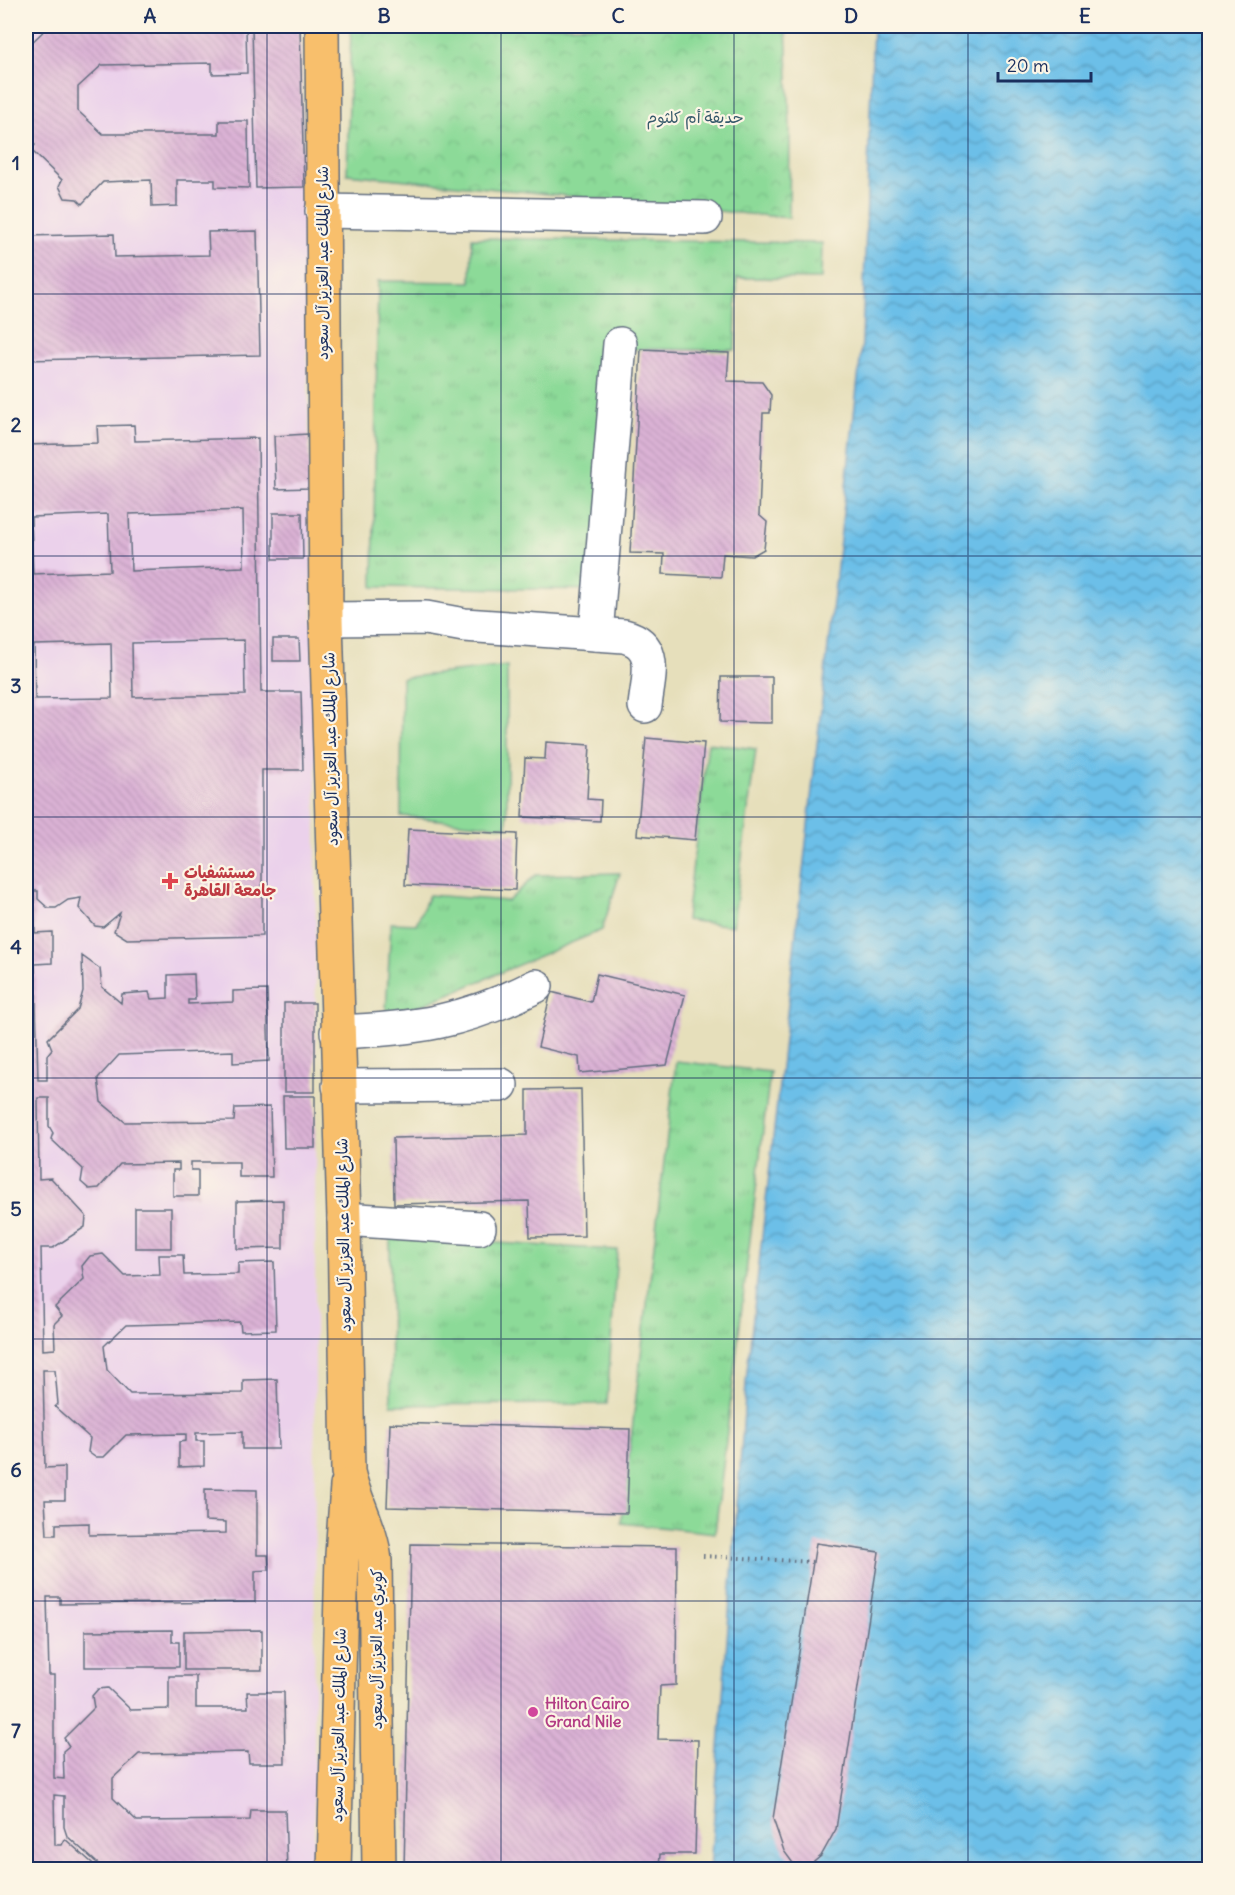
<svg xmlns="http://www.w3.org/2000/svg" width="1235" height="1895" font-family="Delius,'Playpen Sans Arabic',sans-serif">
<defs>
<pattern id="grass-tufts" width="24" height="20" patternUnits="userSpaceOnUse" patternTransform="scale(1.5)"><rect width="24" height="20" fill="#8cda98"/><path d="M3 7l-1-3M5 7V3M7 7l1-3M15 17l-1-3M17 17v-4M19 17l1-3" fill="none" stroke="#78bb85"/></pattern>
<pattern id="park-crowns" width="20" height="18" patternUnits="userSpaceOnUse" patternTransform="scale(1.5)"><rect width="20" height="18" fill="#8cda98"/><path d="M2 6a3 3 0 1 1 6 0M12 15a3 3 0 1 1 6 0" fill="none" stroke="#78bb85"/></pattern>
<pattern id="water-waves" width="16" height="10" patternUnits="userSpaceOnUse" patternTransform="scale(1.5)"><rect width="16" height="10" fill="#6cbfe8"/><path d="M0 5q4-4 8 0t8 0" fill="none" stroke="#589cbf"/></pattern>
<pattern id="building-back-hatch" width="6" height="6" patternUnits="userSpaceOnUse" patternTransform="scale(1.5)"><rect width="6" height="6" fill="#dbb2d5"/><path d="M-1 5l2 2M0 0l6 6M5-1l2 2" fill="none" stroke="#bb99b9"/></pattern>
</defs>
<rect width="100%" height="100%" fill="#fcf5e5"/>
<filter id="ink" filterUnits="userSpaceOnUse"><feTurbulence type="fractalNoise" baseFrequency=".0167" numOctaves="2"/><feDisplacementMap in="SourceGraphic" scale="12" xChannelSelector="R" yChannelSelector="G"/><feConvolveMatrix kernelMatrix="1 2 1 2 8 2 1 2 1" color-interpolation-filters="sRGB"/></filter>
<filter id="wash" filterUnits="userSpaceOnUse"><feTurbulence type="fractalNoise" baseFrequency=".008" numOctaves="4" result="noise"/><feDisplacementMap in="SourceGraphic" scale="24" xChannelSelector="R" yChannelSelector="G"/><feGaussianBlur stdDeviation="1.35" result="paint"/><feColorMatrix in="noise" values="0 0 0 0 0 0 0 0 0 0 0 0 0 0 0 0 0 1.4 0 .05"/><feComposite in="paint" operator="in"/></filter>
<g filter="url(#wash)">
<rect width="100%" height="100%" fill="#e6dfbb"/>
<polygon fill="#ebd1eb" points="26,26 300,26 316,759 314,1869 26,1870"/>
<g fill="url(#grass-tufts)" stroke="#54847b" stroke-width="1.5">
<polygon points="472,238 822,243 821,279 737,278 735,350 610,349 606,590 373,587 378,281 471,282"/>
<polygon points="708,743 756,749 733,926 686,920"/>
<polygon points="620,873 602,930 406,1012 386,1012 391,923 416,924 429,895 508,901 536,875"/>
<polygon points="676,1061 770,1072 715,1533 621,1523"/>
<polygon points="390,1237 617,1250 607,1404 391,1405"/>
</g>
<polygon fill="url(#park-crowns)" stroke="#54847b" stroke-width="1.5" points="351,26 786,26 790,128 789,218 347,174"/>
<polygon fill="#8cda98" stroke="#54847b" stroke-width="1.5" points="507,666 507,827 401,816 402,678"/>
<polygon fill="url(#water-waves)" stroke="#4477a3" stroke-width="1.5" points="873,26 1209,26 1209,1869 710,1870 747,1371 862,343"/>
<g id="blocks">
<g fill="url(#building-back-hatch)" fill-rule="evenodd">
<polygon points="49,26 246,26 247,73 212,74 212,63 102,65 78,87 78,111 103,134 219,134 219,121 248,121 249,188 215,187 215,180 177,180 177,206 152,207 151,180 103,182 82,204 77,199 65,198 59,186 62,180 31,150 35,145 28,137 26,62 30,61 26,48"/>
<polygon points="252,26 300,26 304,187 256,188"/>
<polygon points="257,231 260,355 26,360 26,236 114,234 115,257 209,255 208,232"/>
<polygon points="641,349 729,353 727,381 762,382 771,395 770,413 763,413 759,515 767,522 764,549 752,556 723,554 721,577 663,574 664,554 630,553"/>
<path d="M134,425L135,441L258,438L261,692H301L303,770H262V936L127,939L114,931L120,913L103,927L95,926L79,908L81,898L68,900L56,908H48L38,899V891H34L35,933L52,932V963L35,964L38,1080H47V1055L52,1049L48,1039L78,1009L83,991L82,956L100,969L102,987L121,1003L122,994L149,992L151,999L168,998V975L194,974L195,1000H188V1004L233,1002V991L267,990L269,1061L233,1063V1051L119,1055L98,1078L101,1102L125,1122L234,1121L235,1108L270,1107L272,1177H239V1162H191V1170H198V1196H173V1170H179V1163L120,1164L99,1188L89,1189L81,1182L83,1169L51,1139L53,1133L49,1126V1098H38L39,1179L51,1178L86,1216L85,1227L53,1248H41L43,1350L55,1349L54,1324L62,1316L55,1307L84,1279L82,1266L90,1256L103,1254L125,1276L160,1275L159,1255H183L184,1275L238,1274V1263L274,1262L276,1330L241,1331L240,1322L126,1325L104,1346L107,1370L130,1394L243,1393V1380L277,1379L279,1449H242V1432L196,1433V1441H204V1466L179,1467V1442L186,1441V1434L126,1435L104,1457H95L88,1452L90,1438L55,1407L58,1404L55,1370H43L45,1468L65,1467V1500H45L47,1535H56V1524L89,1523V1535L226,1533V1522L205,1521V1489L257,1490V1555H268L269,1570L255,1571V1602L60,1604V1597H47L49,1675H54V1778L64,1779L63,1751L69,1746L64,1738L94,1708L92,1696L98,1689L108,1688L131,1710L169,1709V1676H196V1708H248L247,1692H284L285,1763H249L248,1752L139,1754L113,1778V1798L137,1821L250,1820L251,1810H285L287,1870H105L67,1836L64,1827V1796L54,1795L55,1845H62L65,1839L100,1870H26V445L98,443L97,426ZM243,510L244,567L131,571L129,514ZM108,514L110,571L33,574L31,517ZM244,640L245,695L133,697L132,643ZM111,643L112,698L35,699L34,645Z"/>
<polygon points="308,434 310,488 276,489 274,436"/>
<polygon points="273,513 302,513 303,559 273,559"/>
<polygon points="273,639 299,639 300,661 273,661"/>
<polygon points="721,677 772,677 772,723 720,722"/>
<polygon points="646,738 704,743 695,840 637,835"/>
<polygon points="546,742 590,745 587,799 601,800 600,821 522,817 525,758 545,759"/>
<polygon points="408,829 517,834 515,890 405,885"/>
<polygon points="597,974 685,995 667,1065 580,1073 579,1057 538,1047 551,992 591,1002"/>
<rect x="284" y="1003" width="31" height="89"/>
<polygon points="581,1089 584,1236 530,1237 529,1201 394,1204 393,1138 527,1135 527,1090"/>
<polygon points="283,1096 315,1096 315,1148 284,1148"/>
<polygon points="283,1200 283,1248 237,1249 237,1201"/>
<rect x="135" y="1208" width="36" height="40"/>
<polygon points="390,1423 630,1429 627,1513 387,1507"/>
<polygon points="816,1543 879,1552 836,1829 821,1856 804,1870 798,1870 784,1851 773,1819"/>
<polygon points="411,1544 677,1547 676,1685 660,1686 658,1739 698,1740 695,1854 660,1854 659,1870 404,1870"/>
<polygon points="172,1630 172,1642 179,1642 179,1667 85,1667 85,1631"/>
<polygon points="262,1630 262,1670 184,1670 184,1631"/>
</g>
</g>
</g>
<g filter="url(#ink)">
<use href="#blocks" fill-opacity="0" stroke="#626d7f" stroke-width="1.5"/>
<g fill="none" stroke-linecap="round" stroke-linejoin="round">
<defs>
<g id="minor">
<polyline points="322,211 705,218"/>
<path d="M326,619L426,618L464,625L624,636C660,645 648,678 645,706"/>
<polyline points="596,634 620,344"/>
<path d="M337,1032C415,1029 465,1022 536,986"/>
<polyline points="339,1086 501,1085"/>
<polyline points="344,1219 479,1228"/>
</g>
<g id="major">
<path d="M322,26L326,619L344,1219L348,1472C355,1502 372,1530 375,1561L379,1870"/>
<polyline points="334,1870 342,1555 347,1486"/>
</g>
</defs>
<use href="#minor" stroke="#626d7f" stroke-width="36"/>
<use href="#major" stroke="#626d7f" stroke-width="36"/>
<polyline stroke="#626d7f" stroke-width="4" stroke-dasharray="1.5 4.5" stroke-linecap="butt" points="703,1556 814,1562"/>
<use href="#minor" stroke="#fff" stroke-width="33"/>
<use href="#major" stroke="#f8bf6c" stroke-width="33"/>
</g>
</g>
<path fill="none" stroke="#1b2f5e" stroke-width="1.5" stroke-opacity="0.55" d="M267,26V1870M501,26V1870M734,26V1870M968,26V1870M26,294H1210M26,556H1210M26,817H1210M26,1078H1210M26,1339H1210M26,1601H1210"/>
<path fill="#e0444e" stroke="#fcf5e5" stroke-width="2" d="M167 872h6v6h6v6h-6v6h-6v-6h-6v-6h6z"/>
<circle fill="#d1479c" stroke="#fcf5e5" stroke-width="2" cx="533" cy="1712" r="6"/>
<g text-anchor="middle" stroke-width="4.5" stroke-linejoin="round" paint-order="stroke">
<g font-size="16" fill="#375a6c" stroke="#fcf5e5">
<text x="695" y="123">حديقة أم كلثوم</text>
</g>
<g font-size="16" fill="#1b2f5e" stroke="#fcf5e5">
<text transform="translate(322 263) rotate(-90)" y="6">شارع الملك عبد العزيز آل سعود</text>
<text transform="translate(330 749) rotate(-91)" y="6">شارع الملك عبد العزيز آل سعود</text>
<text transform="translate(343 1235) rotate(-91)" y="6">شارع الملك عبد العزيز آل سعود</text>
<text transform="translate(376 1649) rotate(-90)" y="6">كوبري عبد العزيز آل سعود</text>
<text transform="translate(338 1725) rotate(-89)" y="6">شارع الملك عبد العزيز آل سعود</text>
</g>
<g font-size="16" font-weight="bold" fill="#be3a42" stroke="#fcf5e5" text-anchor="start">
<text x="184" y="878">مستشفيات<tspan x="184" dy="18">جامعة القاهرة</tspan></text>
</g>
<g font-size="16" font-weight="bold" fill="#b23c85" stroke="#fcf5e5" text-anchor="start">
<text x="545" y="1709">Hilton Cairo<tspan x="545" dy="18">Grand Nile</tspan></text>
</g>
</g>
<rect width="1235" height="1895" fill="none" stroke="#fcf5e5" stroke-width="66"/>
<path d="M998 72v9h93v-9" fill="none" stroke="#1b2f5e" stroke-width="3"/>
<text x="1007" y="72" font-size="18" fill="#1b2f5e" stroke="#fcf5e5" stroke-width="4.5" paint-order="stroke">20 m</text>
<rect x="33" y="33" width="1169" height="1829" fill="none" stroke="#1b2f5e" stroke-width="2"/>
<g font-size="20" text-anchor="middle" font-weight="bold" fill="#1b2f5e">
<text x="150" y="23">A</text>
<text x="384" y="23">B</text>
<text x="618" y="23">C</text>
<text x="851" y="23">D</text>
<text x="1085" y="23">E</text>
<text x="16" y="170">1</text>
<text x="16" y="432">2</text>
<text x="16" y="693">3</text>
<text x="16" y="954">4</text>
<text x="16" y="1216">5</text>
<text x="16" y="1477">6</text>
<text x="16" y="1738">7</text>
</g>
</svg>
